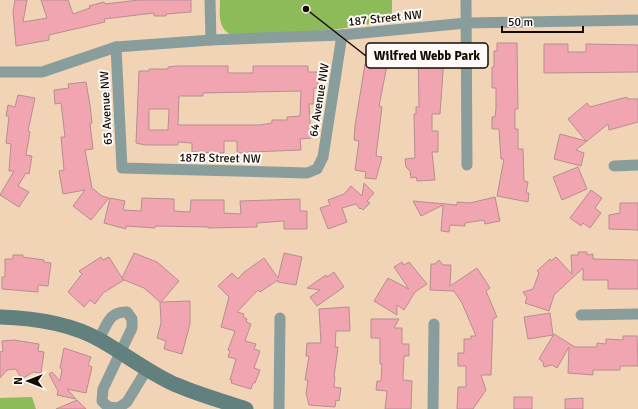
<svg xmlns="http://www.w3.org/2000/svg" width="638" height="409" font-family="Signika,sans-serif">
<rect width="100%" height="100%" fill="#f1d4b5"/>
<g fill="#8ebb59">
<path d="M220,0H392V19C338,33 286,33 231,35C217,27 220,14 220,0Z"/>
<polygon points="32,397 36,409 0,409 0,398"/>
</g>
<g fill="#f1a5b0" stroke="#b78d92" fill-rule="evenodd">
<polygon points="15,0 27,0 23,22 47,18 41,0 68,0 73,14 90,8 89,6 104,2 105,4 139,0 191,0 191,12 166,14 166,16 154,16 154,13 104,19 105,22 49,35 49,40 16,46 13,12"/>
<polygon points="497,43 517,43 518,109 515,109 515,129 518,129 518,149 523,149 524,181 528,182 526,193 529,193 528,202 497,196 504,159 501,159 499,129 492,129 492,117 495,117 496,108 496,88 492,88 492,67 494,67 494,51 497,51"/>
<polygon points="544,44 568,44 568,52 586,52 586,44 638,45 638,72 544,73"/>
<polygon points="418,50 435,50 435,62 443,62 443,72 440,114 432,114 432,131 438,131 438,152 432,152 435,180 417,181 416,177 411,178 410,171 406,167 405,159 415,158 414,114 416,114 416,107 419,107"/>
<polygon points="369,57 388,60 379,106 382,107 376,156 382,157 376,179 365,178 366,172 355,170 359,141 354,140 355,126 365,64 367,65"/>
<path d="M177,66H228V73H253V66H308V72H318V88H314L313,104H309L311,138L300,139L301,150L251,152L237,153V141H224V153L192,152V143L178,142V145H145L136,143L139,71H149V69H168V67ZM301,91L300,116L287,117V120H272V123L260,125H178L179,96H203V93ZM149,109H169L168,130H149Z"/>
<polygon points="86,82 90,105 92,123 90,123 93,149 85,150 92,188 102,196 109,198 91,220 73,206 85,190 63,194 59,171 64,170 61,137 65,137 61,103 55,104 54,90 69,88 68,84"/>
<polygon points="18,95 35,98 28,131 30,132 26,155 32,156 29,174 26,173 18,186 29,192 19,207 0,195 14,171 9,171 11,144 6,143 9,116 6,116 8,105 15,107"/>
<polygon points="627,97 627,99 638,99 638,122 609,130 608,124 576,150 584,153 581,166 554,159 560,134 586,141 568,119 587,103 590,107"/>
<polygon points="578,167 587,189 562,200 553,177"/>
<polygon points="364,183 374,193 367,201 370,203 363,210 361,208 360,209 356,204 342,208 347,222 328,229 320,208 330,205 328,200 344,194 351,186 362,196"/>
<polygon points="591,190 602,198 595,208 601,213 590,228 583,223 581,226 570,218"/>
<polygon points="495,197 500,221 485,224 484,220 465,223 465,226 450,225 449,232 441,231 443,205 421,216 413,201 457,205 457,202 470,203"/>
<polygon points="110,198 125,201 123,210 141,211 142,198 174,199 174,211 190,212 191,200 224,200 224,213 241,214 240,201 300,199 300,211 307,211 307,229 284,229 284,221 257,223 257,227 208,228 208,227 155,226 155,228 126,226 126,229 104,223"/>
<polygon points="620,203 638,203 638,230 609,229 609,215 620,213"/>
<polygon points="578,252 587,252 587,255 593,254 593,259 638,260 638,289 608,289 608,280 583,280 583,268 554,295 549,311 525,303 527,298 523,292 533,289 539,273 537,271 550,259 551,261 556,257 572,274 571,255 578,255"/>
<polygon points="134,253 157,262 179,281 161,302 190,301 190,324 182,354 164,349 166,341 157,338 161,323 160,302 144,288 122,279 124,280 103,293 95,304 90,300 84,307 68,292 82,274 79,271 101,257 103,260 109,257 122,278"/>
<polygon points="284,253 302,257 296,285 278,282 278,280 260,292 258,290 237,312 244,314 243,317 247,319 246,322 251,324 245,341 256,344 254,349 260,351 254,368 260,370 255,383 253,383 251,389 231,383 232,380 230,380 236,359 228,357 230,351 228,350 235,331 221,327 229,297 218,286 232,273 238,279 243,273 264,258 278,278"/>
<polygon points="13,255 23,255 23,257 44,260 44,262 51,263 48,286 38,285 38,292 2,289 2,277 5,277 5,259 13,259"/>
<polygon points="439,260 443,265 451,265 450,286 477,268 490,288 486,291 497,317 493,319 491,375 481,375 486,390 473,409 457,409 458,387 466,387 466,366 458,366 458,353 464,353 464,339 471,339 471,336 476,336 462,303 454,291 430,290 431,264 435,264"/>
<polygon points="402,262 404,265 409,262 427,284 415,292 404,310 397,305 397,315 374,301 388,278 409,289 394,267"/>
<polygon points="334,272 344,287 317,306 310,297 320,290 307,288 326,275 327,277"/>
<polygon points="349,307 350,331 336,331 335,347 338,347 334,377 335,377 334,387 341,388 339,401 336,400 335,407 309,405 306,393 308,380 305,380 309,356 306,356 307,343 321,343 319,309"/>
<polygon points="550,313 553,335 528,339 524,317"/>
<polygon points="371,319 399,319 394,328 402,328 402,344 409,344 409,356 404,356 403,376 403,380 412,381 411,409 385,409 387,391 376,390 377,381 381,381 382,364 380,364 380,338 371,338"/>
<polygon points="554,334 575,347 597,347 597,343 606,344 606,339 623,340 623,336 637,336 638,366 620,366 620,370 593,370 593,375 568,373 569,347 557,368 552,365 544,367 543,362 539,359"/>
<polygon points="14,340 39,344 38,351 44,352 41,373 33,372 25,377 20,376 16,369 7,370 0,378 0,352 3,351 2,341"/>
<polygon points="64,348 91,357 88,365 92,367 86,393 67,389 76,399 57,395 58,391 49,374 52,372 60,381 62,369 60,368"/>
<rect x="514" y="397" width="18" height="12"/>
<polygon points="583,398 583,409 565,409 565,399"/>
<polygon points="77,400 86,409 56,409"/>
</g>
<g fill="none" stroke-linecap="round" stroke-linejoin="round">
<g stroke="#899e9c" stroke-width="11">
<polyline points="210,0 211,40"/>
<polyline points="466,0 467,165"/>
<polyline points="116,47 122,168 307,173 317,169 323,157 342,35"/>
<polyline points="0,72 42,72 116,47 211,40 342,35 466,23 638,20"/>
<polyline points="614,166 638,165"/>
<polyline points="581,315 638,314"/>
<path d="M99,339C107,325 109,311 127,312L132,319V328L103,389L102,401L108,407L118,408L127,402L147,369"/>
<polyline points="279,409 280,318"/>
<polyline points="433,409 434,324"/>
</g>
<path stroke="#62817e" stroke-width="15" d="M0,317C34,318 70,323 100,340C125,354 148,372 174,384C197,394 222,401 246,409"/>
</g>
<g text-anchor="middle" stroke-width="4" stroke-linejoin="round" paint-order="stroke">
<g font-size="12" fill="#140b03" stroke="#fdfaf7">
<text transform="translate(385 18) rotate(-6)" y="4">187 Street NW</text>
<text transform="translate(319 100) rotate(-81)" y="4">64 Avenue NW</text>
<text transform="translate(106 108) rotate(-93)" y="4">65 Avenue NW</text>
<text transform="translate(220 158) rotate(1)" y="4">187B Street NW</text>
</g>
</g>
<path fill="none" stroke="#140b03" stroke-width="1.5" d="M306 9L366 56"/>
<circle fill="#140b03" stroke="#fdfaf7" stroke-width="1.5" cx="306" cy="9" r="4"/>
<rect fill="#fdfaf7" stroke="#140b03" stroke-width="1.5" x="366" y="43" width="122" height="25" rx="4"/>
<g font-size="13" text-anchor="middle" font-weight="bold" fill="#140b03">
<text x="427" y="60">Wilfred Webb Park</text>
</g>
<g transform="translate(28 381) rotate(270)" stroke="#fdfaf7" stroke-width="3" paint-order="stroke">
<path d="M0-3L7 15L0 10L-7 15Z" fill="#140b03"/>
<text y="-6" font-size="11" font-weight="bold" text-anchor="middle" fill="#140b03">N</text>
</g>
<path d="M502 26v6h81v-6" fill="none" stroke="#140b03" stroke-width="2"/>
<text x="508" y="26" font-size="12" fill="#140b03" stroke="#fdfaf7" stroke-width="3" paint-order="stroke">50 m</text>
</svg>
